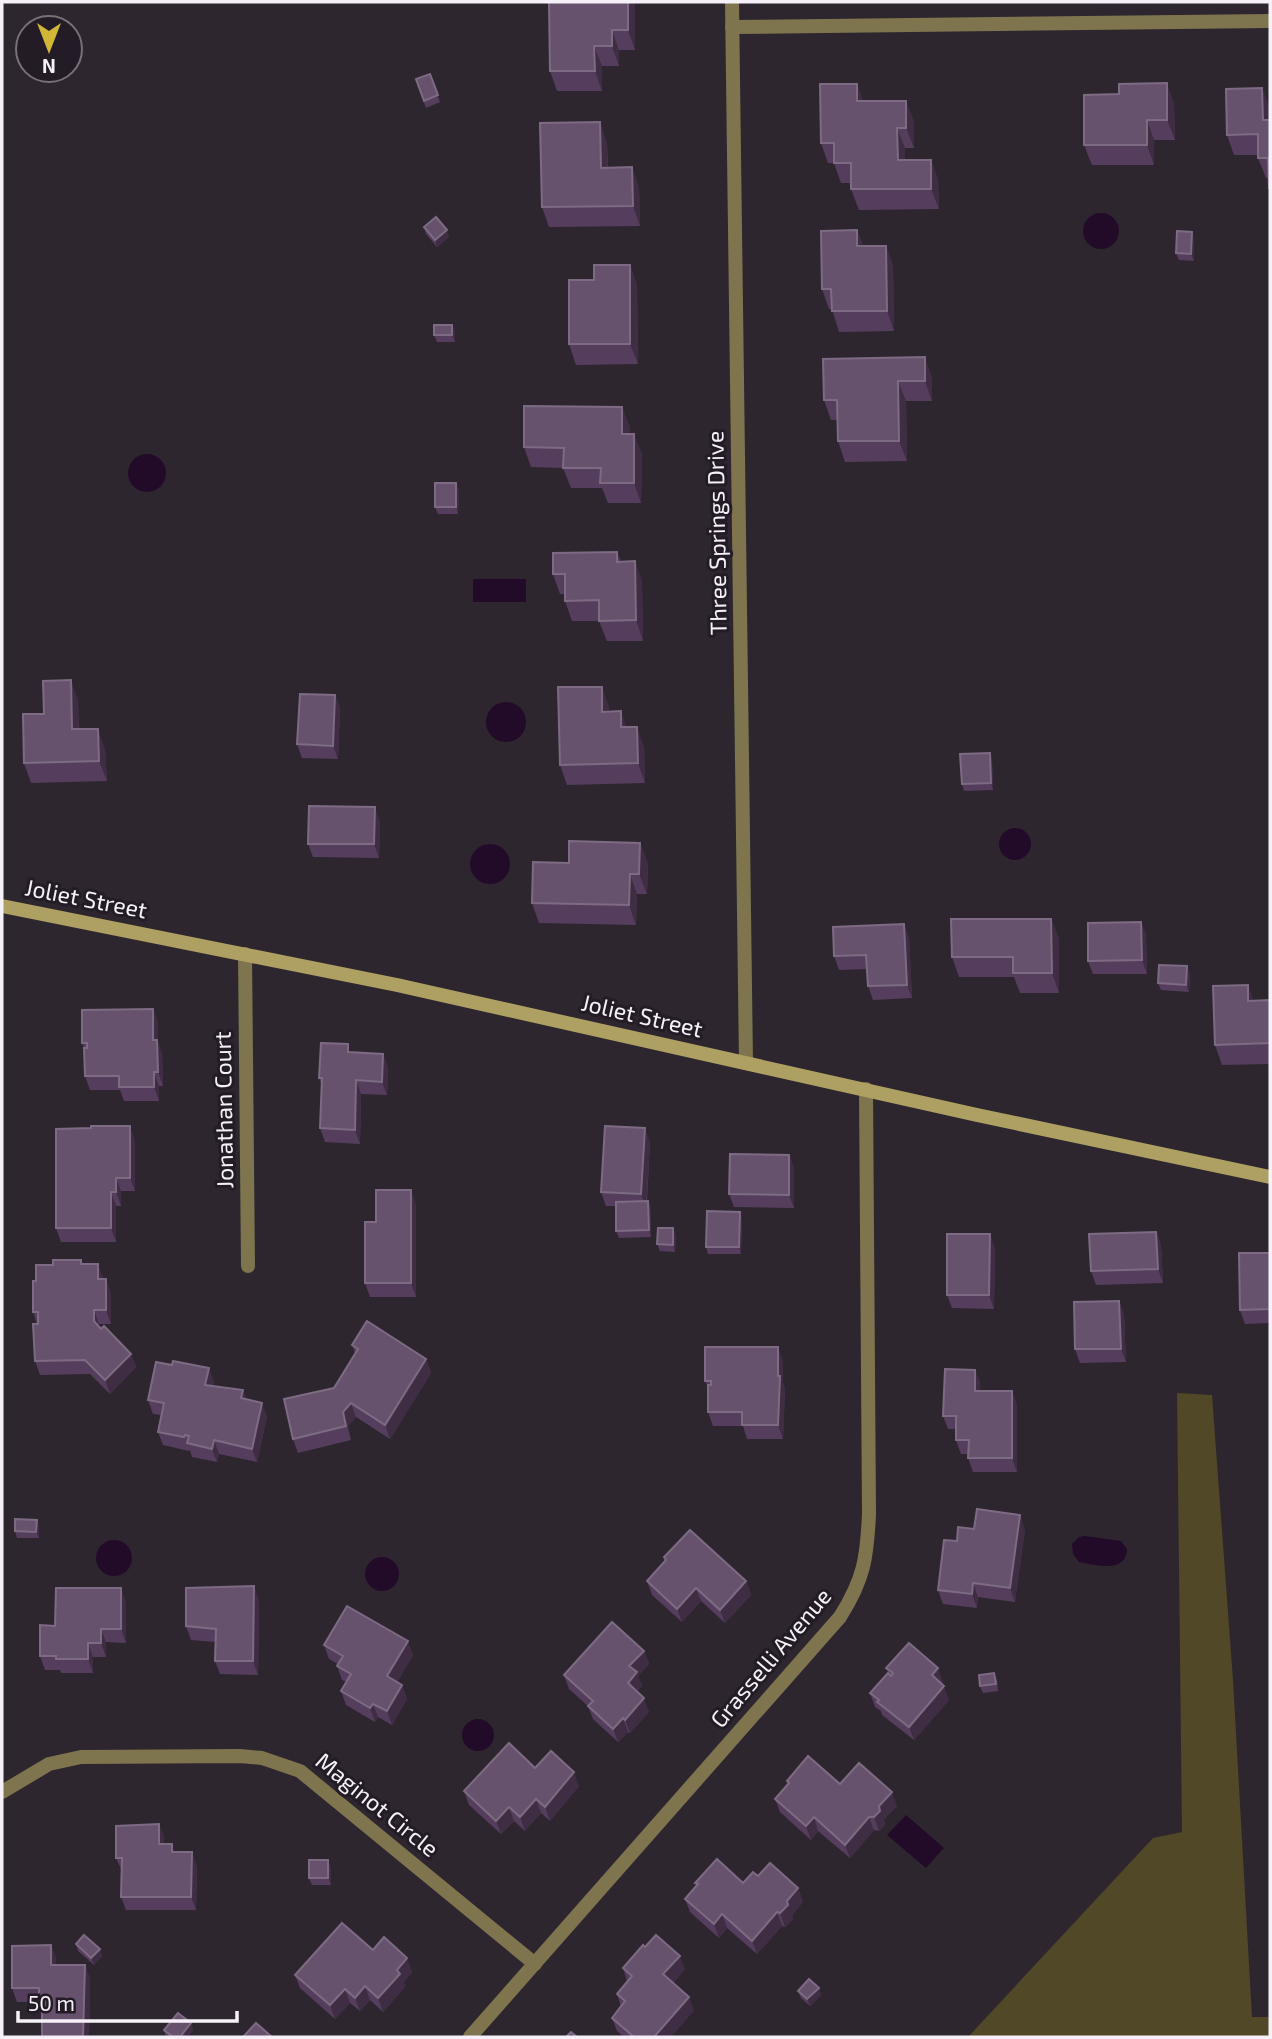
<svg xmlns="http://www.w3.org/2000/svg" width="1272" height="2039" font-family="'Exo 2',sans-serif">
<rect width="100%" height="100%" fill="#2d262f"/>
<polygon fill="#504827" points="1177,1393 1212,1395 1233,1680 1252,2017 1270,2017 1270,2037 968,2037 1153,1838 1182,1832"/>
<g fill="#220b29">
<circle cx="1101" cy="231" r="18"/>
<circle cx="147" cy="473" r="19"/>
<rect x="473" y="579" width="53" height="23"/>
<circle cx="506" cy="722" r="20"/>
<circle cx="1015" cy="844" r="16"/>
<circle cx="490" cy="864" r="20"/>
<path d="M1085,1536L1121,1541L1127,1549C1126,1574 1096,1565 1079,1562L1073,1554L1072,1544L1079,1537Z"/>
<circle cx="114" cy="1558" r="18"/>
<circle cx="382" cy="1574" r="17"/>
<circle cx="478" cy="1735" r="16"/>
<polygon points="906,1815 944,1848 926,1868 887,1835"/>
</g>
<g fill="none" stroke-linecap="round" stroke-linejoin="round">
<g stroke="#7e754f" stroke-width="14">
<polyline points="732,2 746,1063"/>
<polyline points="732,27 1270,21"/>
<polyline points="245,954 248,1266"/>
<polyline points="2,1792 49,1764 81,1757 240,1756 262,1758 300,1771 535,1964"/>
<path d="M470,2037L840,1617C864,1579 867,1558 869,1514L866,1089"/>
</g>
<polyline stroke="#aea062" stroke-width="14" points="2,906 397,985 977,1115 1270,1177"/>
</g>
<g fill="#553e5d">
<polygon points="549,2 635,2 635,50 619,50 619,66 602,66 602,91 557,91 550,71"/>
<polygon points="430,74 440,102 426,108 416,79"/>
<polygon points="857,84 863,101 914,121 914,148 905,148 905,160 931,160 938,180 939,209 859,210 851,189 851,183 841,183 834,163 828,163 821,143"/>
<polygon points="1174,103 1175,140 1154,140 1154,165 1092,165 1084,145"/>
<polygon points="1270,108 1270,193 1269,188 1268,178 1266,178 1258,158 1258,155 1234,155 1227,135"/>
<polygon points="607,142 608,168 639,187 640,226 549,227 542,207"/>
<polygon points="424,227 449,237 437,247 426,234"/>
<polygon points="857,230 863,246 886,246 893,266 894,331 839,332 832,309 829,309 822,289"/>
<polygon points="1194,239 1194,261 1179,260 1176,253"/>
<polygon points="630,265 637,285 638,364 576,365 569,344"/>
<polygon points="452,325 455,332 455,342 437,342 434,335"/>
<polygon points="823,359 932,377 932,401 906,401 907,461 845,462 838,441 837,420 831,420 824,400"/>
<polygon points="622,407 630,428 629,434 642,454 641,503 608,503 602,488 571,488 563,468 531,467 524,447"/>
<polygon points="459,490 458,514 438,514 435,507"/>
<polygon points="617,552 621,562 635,561 642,582 643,641 607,641 599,621 572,621 565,601 565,594 560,594 553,574"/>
<polygon points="335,695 340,708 338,759 302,758 297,744"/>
<polygon points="78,700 79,729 105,749 107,781 31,783 24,763 44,714"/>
<polygon points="609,707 609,711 621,711 626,727 644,747 645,783 567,785 560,765"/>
<polygon points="990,753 992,760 993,790 964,791 962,784"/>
<polygon points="380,821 379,858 313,857 308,844"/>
<polygon points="648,863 647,894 637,894 636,925 539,923 532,903"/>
<polygon points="1051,919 1059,939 1059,993 1020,993 1014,977 959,977 952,957"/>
<polygon points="1141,922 1146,935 1147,974 1093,974 1088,961"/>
<polygon points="909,937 912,998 873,1000 868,986 867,969 839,970 834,956"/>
<polygon points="1190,973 1189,992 1161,990 1158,983"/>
<polygon points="1248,985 1253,1001 1270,1000 1270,1064 1222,1065 1215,1045"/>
<polygon points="153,1009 158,1023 158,1043 162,1054 163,1086 159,1086 159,1101 124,1101 120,1090 90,1090 85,1076 84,1048 82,1043"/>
<polygon points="352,1053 383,1054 388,1068 387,1095 361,1094 360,1144 325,1142 320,1128 322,1085 319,1078"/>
<polygon points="135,1140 135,1191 121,1191 121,1206 116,1206 116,1242 61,1242 56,1228"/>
<polygon points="650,1142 647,1202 651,1208 651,1237 619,1238 616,1231 616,1206 606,1206 601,1192"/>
<polygon points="789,1155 794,1168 794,1208 734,1207 729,1194"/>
<polygon points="416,1204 416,1297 370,1297 365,1283 376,1222"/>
<polygon points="740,1212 742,1219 741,1254 708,1254 706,1247"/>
<polygon points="1156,1232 1161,1245 1163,1283 1096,1285 1091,1271"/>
<polygon points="676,1235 675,1252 660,1251 657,1244"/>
<polygon points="995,1248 994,1309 952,1308 947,1295"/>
<polygon points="1270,1253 1270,1323 1245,1324 1240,1310"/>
<polygon points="81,1260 83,1264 103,1278 111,1293 111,1324 99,1324 99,1326 131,1354 136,1367 110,1394 90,1374 40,1375 35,1361 37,1324 33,1312 36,1281 53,1265"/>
<polygon points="1119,1301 1124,1315 1126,1362 1080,1363 1075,1349"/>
<polygon points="352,1345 426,1359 431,1373 390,1439 356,1417 348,1426 351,1440 298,1453 293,1439 334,1388 355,1353"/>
<polygon points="783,1361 783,1382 785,1389 783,1439 747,1439 743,1426 713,1426 708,1412 708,1387 705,1381"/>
<polygon points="975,1370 980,1383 980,1391 1012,1391 1017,1405 1017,1472 973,1472 968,1458 968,1454 961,1454 956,1440 956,1429 948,1429 943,1416"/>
<polygon points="214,1382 213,1386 243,1390 246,1400 267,1417 257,1462 219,1454 217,1462 192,1457 190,1450 189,1451 163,1445 158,1432 162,1415 153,1414 148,1400"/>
<polygon points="37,1520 39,1527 39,1538 17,1538 15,1531"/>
<polygon points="974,1529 1025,1529 1015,1602 978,1597 977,1608 943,1604 938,1590 957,1541"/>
<polygon points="664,1557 746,1581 751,1595 725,1623 701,1601 682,1622 652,1595 647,1581 665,1561"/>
<polygon points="259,1600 258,1675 220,1674 215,1661 215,1642 191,1640 186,1626"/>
<polygon points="126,1602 126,1643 106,1642 106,1657 93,1657 93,1673 61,1673 60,1670 45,1670 40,1656 55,1626"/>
<polygon points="324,1645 413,1655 397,1682 402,1685 407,1699 392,1725 378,1717 375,1722 346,1705 341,1691 347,1682 342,1680 337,1666 338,1664 329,1659"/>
<polygon points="644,1651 649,1664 638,1676 642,1686 637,1691 649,1712 630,1733 628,1732 618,1742 593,1719 588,1706 569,1689 564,1675"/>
<polygon points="886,1668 943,1682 942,1684 949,1700 914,1740 882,1715 881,1711 875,1707 870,1693 889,1674"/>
<polygon points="994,1673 997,1680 998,1691 983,1693 980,1686"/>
<polygon points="535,1768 579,1786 550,1821 541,1813 525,1831 514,1821 501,1834 469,1805 464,1791"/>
<polygon points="787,1781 840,1784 897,1806 884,1819 885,1825 879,1831 874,1830 850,1858 818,1831 811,1840 780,1812 775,1799 788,1784"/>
<polygon points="159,1824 164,1837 164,1844 197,1866 196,1910 126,1910 121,1897 122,1871 116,1858"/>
<polygon points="331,1867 331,1885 312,1885 309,1878"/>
<polygon points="758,1876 798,1888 803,1902 792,1915 793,1919 785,1927 782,1926 757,1954 727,1928 719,1938 690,1912 685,1899 697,1886 695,1883 743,1883"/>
<polygon points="76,1944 100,1949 102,1956 94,1965 78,1951"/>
<polygon points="51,1945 56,1959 56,1965 85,1965 90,1979 89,2037 42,2037 42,2013 39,2002 17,2002 12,1988"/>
<polygon points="645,1947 685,1969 673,1983 694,2010 671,2037 624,2037 617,2031 612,2018 621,2007 617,1994 627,1981 623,1968"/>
<polygon points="373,1950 412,1972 404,1982 405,1987 383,2012 370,2000 360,2011 350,2003 335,2019 300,1988 295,1975"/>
<polygon points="819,1988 821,1995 810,2006 801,1998 798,1991"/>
<polygon points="191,2023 193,2030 188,2037 166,2037 164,2030"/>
</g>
<g fill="#3e2d43">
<polygon points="628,2 635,2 635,50 628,30"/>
<polygon points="612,30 619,50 619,66 612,46"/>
<polygon points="594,46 602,66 602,91 595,71"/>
<polygon points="1167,83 1174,103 1175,140 1167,120"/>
<polygon points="857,84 864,104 857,101"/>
<polygon points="1262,88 1270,108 1270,140 1263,120"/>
<polygon points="906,101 914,121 914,148 906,128"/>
<polygon points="1147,120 1154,140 1154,165 1147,145"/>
<polygon points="600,122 607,142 608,188 601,168"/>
<polygon points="897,128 905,148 905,180 898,160"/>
<polygon points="931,160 938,180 939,209 931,189"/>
<polygon points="632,167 639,187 640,226 633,206"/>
<polygon points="447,230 449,237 437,247 435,240"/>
<polygon points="857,230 864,251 857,246"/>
<polygon points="1192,232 1194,239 1194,261 1191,254"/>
<polygon points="886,246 893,266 894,331 887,311"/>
<polygon points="630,265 637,285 638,364 630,344"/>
<polygon points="452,325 455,332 455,342 452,335"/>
<polygon points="925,357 932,377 932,401 925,381"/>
<polygon points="898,381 906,401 907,461 899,441"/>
<polygon points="622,407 630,428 629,454 622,434"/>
<polygon points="634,434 642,454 641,503 634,483"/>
<polygon points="456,483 459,490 458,514 456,507"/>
<polygon points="635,561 642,582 643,641 636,620"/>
<polygon points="71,680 78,700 79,749 72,729"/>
<polygon points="602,687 609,707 609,732 602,712"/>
<polygon points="335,695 340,708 338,759 333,746"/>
<polygon points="621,711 628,731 621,727"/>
<polygon points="637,727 644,747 645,783 638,763"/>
<polygon points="98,729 105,749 107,781 99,761"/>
<polygon points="990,753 992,760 993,790 991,783"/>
<polygon points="375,807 380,821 379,858 374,844"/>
<polygon points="640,843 648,863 647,894 639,874"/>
<polygon points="630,874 637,894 636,925 629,905"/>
<polygon points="1051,919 1059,939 1059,993 1052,973"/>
<polygon points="1141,922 1146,935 1147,974 1142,960"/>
<polygon points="904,924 909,937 912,998 907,985"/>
<polygon points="1187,966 1190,973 1189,992 1186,985"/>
<polygon points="1248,985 1255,1006 1248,1001"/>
<polygon points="153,1009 158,1023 158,1043 162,1054 163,1086 158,1072 153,1040"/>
<polygon points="383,1054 388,1068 387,1095 382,1082"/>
<polygon points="154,1072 159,1086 159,1101 154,1087"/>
<polygon points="356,1080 361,1094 360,1144 355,1130"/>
<polygon points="130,1126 135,1140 135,1191 130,1178"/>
<polygon points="645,1128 650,1142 646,1208 641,1194"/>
<polygon points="789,1155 794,1168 794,1208 789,1195"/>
<polygon points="116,1178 121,1191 121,1206 116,1192"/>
<polygon points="411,1190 416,1204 416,1297 411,1283"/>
<polygon points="111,1192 116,1206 116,1242 111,1228"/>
<polygon points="648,1201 651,1208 651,1237 649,1230"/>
<polygon points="740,1212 742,1219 741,1254 739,1247"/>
<polygon points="673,1228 676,1235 675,1252 673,1245"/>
<polygon points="1156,1232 1161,1245 1163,1283 1158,1269"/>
<polygon points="990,1234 995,1248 994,1309 989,1295"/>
<polygon points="98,1264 103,1278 103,1293 98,1279"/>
<polygon points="106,1279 111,1293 111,1324 106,1310"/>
<polygon points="1119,1301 1124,1315 1126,1362 1121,1349"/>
<polygon points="94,1310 99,1324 99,1335 94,1321"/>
<polygon points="778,1347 783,1361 783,1382 785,1389 783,1439 778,1425"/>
<polygon points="131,1354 136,1367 110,1394 105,1380"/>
<polygon points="426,1359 431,1373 390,1439 385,1425"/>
<polygon points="209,1368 214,1382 210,1399 205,1385"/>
<polygon points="975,1370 980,1383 980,1405 975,1391"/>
<polygon points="243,1390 248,1403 241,1398"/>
<polygon points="1012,1391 1017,1405 1017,1472 1012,1458"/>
<polygon points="262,1403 267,1417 257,1462 252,1449"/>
<polygon points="351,1403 356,1417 348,1426 351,1440 343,1412"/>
<polygon points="214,1440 219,1454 217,1462 212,1449"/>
<polygon points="1020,1515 1025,1529 1015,1602 1010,1588"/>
<polygon points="37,1520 39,1527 39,1538 36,1532"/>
<polygon points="746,1581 751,1595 725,1623 720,1610"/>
<polygon points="973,1583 978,1597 977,1608 972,1594"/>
<polygon points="254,1586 259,1600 258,1675 253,1661"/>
<polygon points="121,1588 126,1602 126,1643 121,1629"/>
<polygon points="696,1588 701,1601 682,1622 677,1609"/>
<polygon points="101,1629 106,1642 106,1657 101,1643"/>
<polygon points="408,1641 413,1655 392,1690 387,1676"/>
<polygon points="88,1643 93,1657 93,1673 88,1659"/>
<polygon points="644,1651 649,1664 638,1676 642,1686 633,1696 628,1683 629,1666"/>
<polygon points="938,1668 943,1682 937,1689 932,1675"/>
<polygon points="402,1685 407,1699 392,1725 387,1711"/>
<polygon points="944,1686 949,1700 914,1740 909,1727"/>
<polygon points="644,1698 649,1712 630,1733 625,1720"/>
<polygon points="373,1704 378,1717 375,1722 370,1708"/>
<polygon points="623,1718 628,1732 618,1742 613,1729"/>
<polygon points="574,1772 579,1786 550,1821 545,1807"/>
<polygon points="892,1792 897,1806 884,1819 885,1825 879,1831 874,1817 879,1806"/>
<polygon points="536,1799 541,1813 525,1831 520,1817"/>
<polygon points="509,1807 514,1821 501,1834 496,1821"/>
<polygon points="814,1817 818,1831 811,1840 806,1826"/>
<polygon points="869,1817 874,1830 850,1858 845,1845"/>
<polygon points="159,1824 164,1837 164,1858 159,1844"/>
<polygon points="192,1852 197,1866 196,1910 191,1897"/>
<polygon points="328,1860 331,1867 331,1885 328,1878"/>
<polygon points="798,1888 803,1902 792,1915 793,1919 785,1927 780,1913 787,1901"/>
<polygon points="777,1912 782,1926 757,1954 752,1941"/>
<polygon points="722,1914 727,1928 719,1938 714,1924"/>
<polygon points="51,1945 56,1959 56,1979 51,1965"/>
<polygon points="100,1949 102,1956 94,1965 91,1958"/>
<polygon points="680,1956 685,1969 668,1988 663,1974"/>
<polygon points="407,1958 412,1972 404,1982 405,1987 383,2012 378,1998 397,1970"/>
<polygon points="85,1965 90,1979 89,2037 83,2037"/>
<polygon points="365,1986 370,2000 360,2011 355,1998"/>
<polygon points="819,1988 821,1995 810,2006 807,1999"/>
<polygon points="345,1989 350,2003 335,2019 330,2005"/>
<polygon points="689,1997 694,2010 671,2037 654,2037"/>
<polygon points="191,2023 193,2030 188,2037 180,2037"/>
</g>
<g fill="#66526d" stroke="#7d6b83" stroke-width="2">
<polygon points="549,2 628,2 628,30 612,30 612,46 594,46 595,71 550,71"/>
<polygon points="430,74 438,95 424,101 416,79"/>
<polygon points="1167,83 1167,120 1147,120 1147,145 1084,145 1084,95 1119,94 1119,84"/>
<polygon points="820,84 857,84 857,101 906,101 906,128 897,128 898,160 931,160 931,189 851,189 851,163 834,163 834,143 821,143"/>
<polygon points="1262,88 1263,120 1270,120 1270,188 1269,188 1268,158 1258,158 1258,134 1227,135 1226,89"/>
<polygon points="600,122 601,168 632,167 633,206 542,207 540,123"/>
<polygon points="436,217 447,230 435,240 424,227"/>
<polygon points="857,230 857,246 886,246 887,311 832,311 831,289 822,289 821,231"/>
<polygon points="1177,231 1192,232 1191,254 1176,253"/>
<polygon points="594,265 630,265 630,344 569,344 569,280 594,280"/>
<rect x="434" y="325" width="18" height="10"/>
<polygon points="925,357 925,381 898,381 899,441 838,441 837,400 824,400 823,359"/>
<polygon points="524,406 622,407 622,434 634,434 634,483 600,483 601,468 563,468 564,448 524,447"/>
<rect x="435" y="483" width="21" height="24"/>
<polygon points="617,552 617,562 635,561 636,620 599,621 599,600 565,601 565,574 553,574 553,553"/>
<polygon points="71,680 72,729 98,729 99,761 24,763 23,714 44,714 43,681"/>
<polygon points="558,687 602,687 602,712 621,711 621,727 637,727 638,763 560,765"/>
<polygon points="300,694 335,695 333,746 297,744"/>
<polygon points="990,753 991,783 962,784 960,754"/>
<polygon points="309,806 375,807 374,844 308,844"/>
<polygon points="569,841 640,843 639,874 630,874 629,905 532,903 533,862 569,863"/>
<polygon points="951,919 1051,919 1052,973 1013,973 1013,957 952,957"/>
<polygon points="1141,922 1142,960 1088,961 1088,923"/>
<polygon points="904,924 907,985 868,986 866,955 834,956 833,927"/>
<polygon points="1159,965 1187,966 1186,985 1158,983"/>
<polygon points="1248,985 1248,1001 1270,1000 1270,1043 1215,1045 1213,986"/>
<polygon points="153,1009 153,1040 157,1040 158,1072 154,1072 154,1087 119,1087 119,1076 85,1076 84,1048 87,1048 87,1043 82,1043 82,1010"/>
<polygon points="321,1043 348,1044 348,1052 383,1054 382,1082 356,1080 355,1130 320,1128 322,1078 319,1078"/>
<polygon points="91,1126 130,1126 130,1178 116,1178 116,1192 111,1192 111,1228 56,1228 56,1129 91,1128"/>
<polygon points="605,1126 645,1128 641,1194 601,1192"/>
<polygon points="730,1154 789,1155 789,1195 729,1194"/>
<polygon points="376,1190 411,1190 411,1283 365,1283 365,1222 376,1222"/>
<polygon points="648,1201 649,1230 616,1231 616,1202"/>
<polygon points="707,1211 740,1212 739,1247 706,1247"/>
<polygon points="658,1228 673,1228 673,1245 657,1244"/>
<polygon points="1156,1232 1158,1269 1091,1271 1089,1234"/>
<polygon points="947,1234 990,1234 989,1295 947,1295"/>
<polygon points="1239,1253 1270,1253 1270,1309 1240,1310"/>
<polygon points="53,1260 81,1260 81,1264 98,1264 98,1279 106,1279 106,1310 94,1310 94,1321 101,1329 104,1326 131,1354 105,1380 85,1360 35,1361 33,1324 38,1324 38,1312 33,1312 33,1281 36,1281 36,1265 53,1265"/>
<polygon points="1119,1301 1121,1349 1075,1349 1074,1302"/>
<polygon points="367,1321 426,1359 385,1425 351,1403 343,1412 346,1426 293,1439 284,1399 334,1388 358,1349 352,1345"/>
<polygon points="705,1347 778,1347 778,1376 780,1376 778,1425 742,1425 742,1412 708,1412 708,1385 711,1385 711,1381 705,1381"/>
<polygon points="173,1361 209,1368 205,1385 243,1390 241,1398 262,1403 252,1449 214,1440 212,1449 187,1443 189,1436 185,1435 184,1437 158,1432 164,1403 148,1400 156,1362 172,1365"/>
<polygon points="945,1369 975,1370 975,1391 1012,1391 1012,1458 968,1458 969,1440 956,1440 956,1416 943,1416"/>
<polygon points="977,1509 1020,1515 1010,1588 973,1583 972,1594 938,1590 944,1540 957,1541 958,1527 974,1529"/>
<polygon points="15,1519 37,1520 36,1532 15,1531"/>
<polygon points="690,1530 746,1581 720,1610 696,1588 677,1609 647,1581 666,1560 664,1557"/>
<polygon points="254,1586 253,1661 215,1661 216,1629 186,1626 186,1588"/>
<polygon points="56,1588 121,1588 121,1629 101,1629 101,1643 88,1643 88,1659 56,1659 56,1656 40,1656 40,1625 55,1626"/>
<polygon points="347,1606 408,1641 387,1676 402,1685 387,1711 373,1704 370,1708 341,1691 351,1674 337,1666 343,1656 324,1645"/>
<polygon points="612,1622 644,1651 629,1666 637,1672 628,1683 644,1698 625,1720 623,1718 613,1729 588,1706 593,1701 564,1675"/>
<polygon points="909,1643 938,1668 932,1675 944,1686 909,1727 877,1702 879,1700 870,1693 888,1673 891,1676 893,1673 886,1668"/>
<polygon points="994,1673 996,1684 980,1686 979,1675"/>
<polygon points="509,1743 535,1768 551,1751 574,1772 545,1807 536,1799 520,1817 509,1807 496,1821 464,1791"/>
<polygon points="808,1756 840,1784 859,1763 892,1792 879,1806 880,1811 874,1817 869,1817 845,1845 814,1817 806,1826 775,1799 789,1783 787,1781"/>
<polygon points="159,1824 159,1844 172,1844 172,1852 192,1852 191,1897 121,1897 122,1858 116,1858 116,1826"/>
<polygon points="717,1859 743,1883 753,1872 758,1876 770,1863 798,1888 787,1901 788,1905 780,1913 777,1912 752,1941 722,1914 714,1924 685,1899 698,1884 695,1883"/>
<rect x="309" y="1860" width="19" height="18"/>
<polygon points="342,1923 373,1950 384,1937 407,1958 397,1970 400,1974 378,1998 365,1986 355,1998 345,1989 330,2005 295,1975"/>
<polygon points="84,1935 100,1949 91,1958 76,1944"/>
<polygon points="656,1935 680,1956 663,1974 689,1997 654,2037 634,2037 612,2018 625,2001 617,1994 632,1976 623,1968 643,1945 645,1947"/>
<polygon points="51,1945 51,1965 85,1965 83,2037 42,2037 42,2004 39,2004 39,1988 12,1988 12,1946"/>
<polygon points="809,1979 819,1988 807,1999 798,1991"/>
<polygon points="178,2013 191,2023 180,2037 173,2037 164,2030"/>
<polygon points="256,2023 272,2037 243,2037"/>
<polygon points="571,2032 577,2037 566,2037"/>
</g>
<g text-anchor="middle" stroke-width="6" stroke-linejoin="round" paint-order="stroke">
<g font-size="23" fill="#f6f1f8" stroke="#231c26">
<text transform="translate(717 533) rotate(-91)" y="8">Three Springs Drive</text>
<text transform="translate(86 899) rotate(11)" y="8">Joliet Street</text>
<text transform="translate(642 1016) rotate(13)" y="8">Joliet Street</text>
<text transform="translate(224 1110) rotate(-91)" y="8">Jonathan Court</text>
<text transform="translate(771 1658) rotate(-50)" y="8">Grasselli Avenue</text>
<text transform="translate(377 1805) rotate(39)" y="8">Maginot Circle</text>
</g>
</g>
<rect width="1272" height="2039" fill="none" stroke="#f6f1f8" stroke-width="7"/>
<g transform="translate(49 49) rotate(180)"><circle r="33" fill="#231c26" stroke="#77717a" stroke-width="2"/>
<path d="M0-5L12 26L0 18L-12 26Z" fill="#d2b736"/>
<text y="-10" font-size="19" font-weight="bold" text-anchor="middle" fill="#f6f1f8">N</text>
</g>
<path d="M18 2011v10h219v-10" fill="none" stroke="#f6f1f8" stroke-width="3.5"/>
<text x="28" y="2011" font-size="21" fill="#f6f1f8" stroke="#231c26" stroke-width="5" paint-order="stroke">50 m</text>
</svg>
